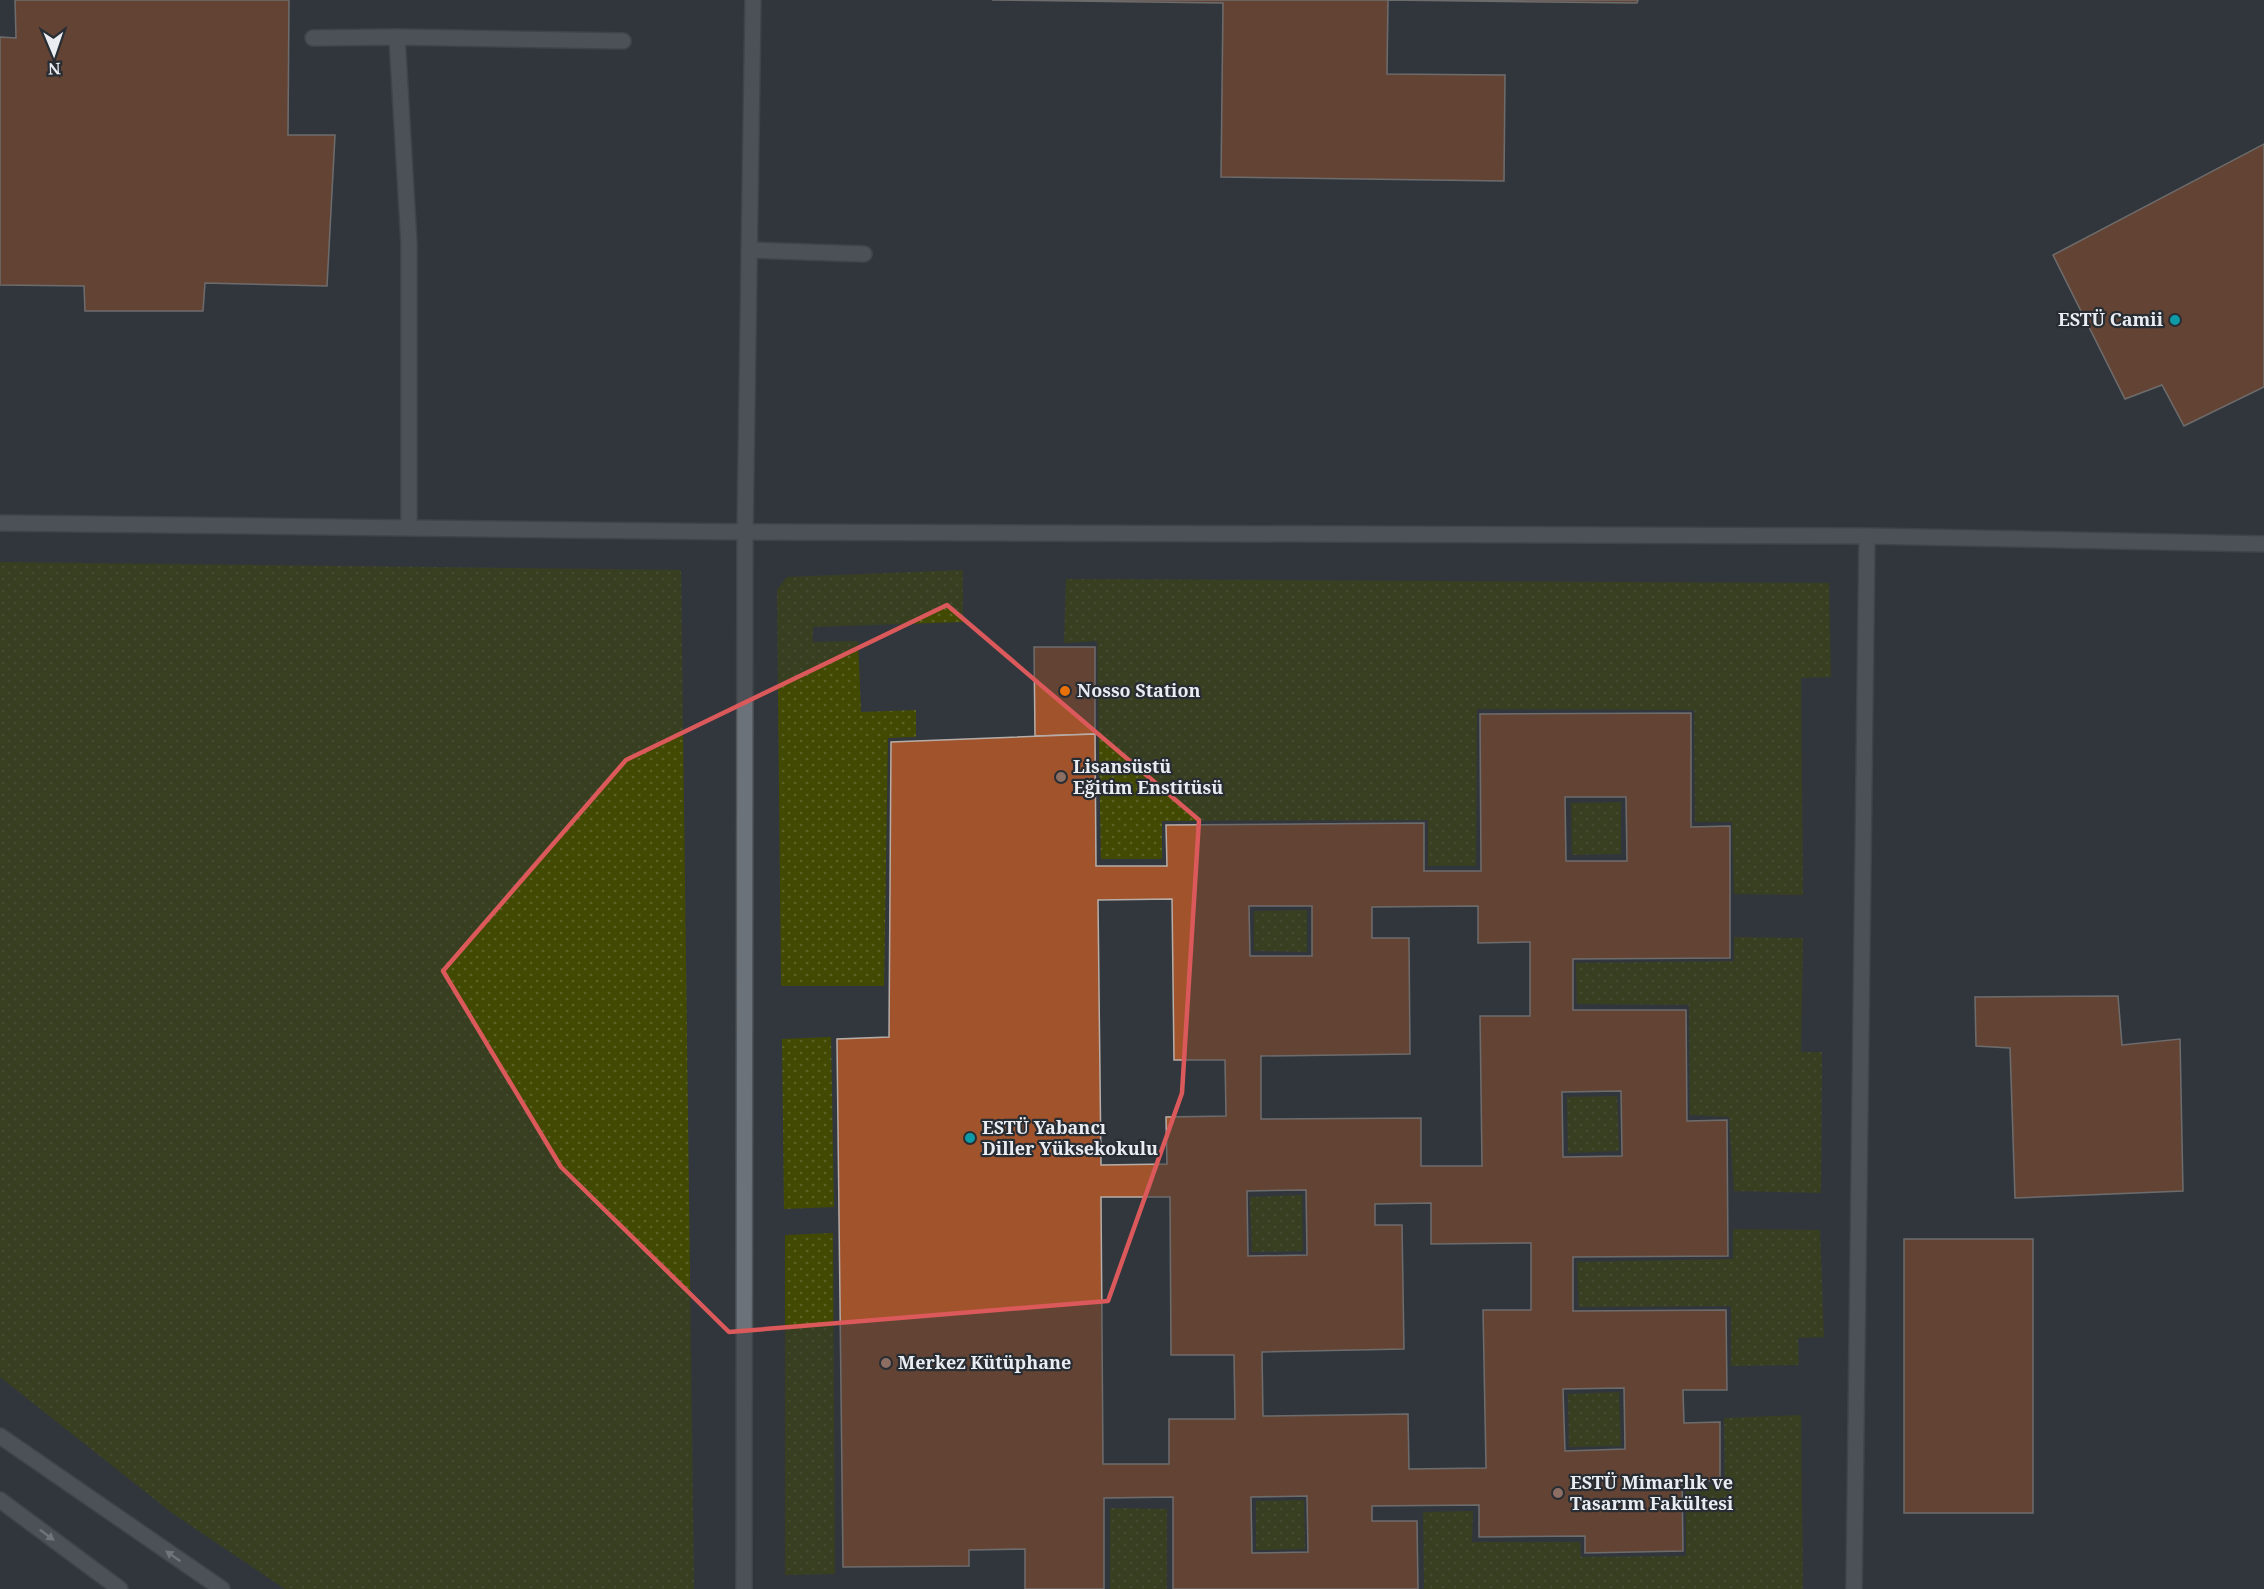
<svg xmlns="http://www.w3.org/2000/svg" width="2264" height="1589" font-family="'Noto Serif',serif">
<defs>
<pattern id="grass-dots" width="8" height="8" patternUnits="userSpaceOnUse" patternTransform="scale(1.5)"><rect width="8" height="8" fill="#414902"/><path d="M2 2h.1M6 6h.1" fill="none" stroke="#5c6327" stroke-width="1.8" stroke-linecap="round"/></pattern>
</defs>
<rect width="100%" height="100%" fill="#32373d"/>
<g fill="url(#grass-dots)">
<polygon points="0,562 681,570 694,1589 285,1589 172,1513 0,1377"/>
<polygon points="963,570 963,622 813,627 813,642 858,641 861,712 916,710 916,737 888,738 884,986 781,986 777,590 787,577"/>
<polygon points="1066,579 1829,583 1831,677 1801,678 1803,895 1734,894 1732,822 1695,822 1694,710 1477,709 1476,866 1428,866 1428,820 1162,821 1162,859 1101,859 1097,641 1064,643"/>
<polygon points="1621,802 1621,854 1572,855 1571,803"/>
<polygon points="1307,910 1307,952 1254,951 1254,911"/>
<polygon points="1734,937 1803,938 1801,1052 1822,1052 1821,1193 1734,1191 1729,1117 1690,1115 1689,1005 1577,1004 1576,963 1734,961"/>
<polygon points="831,1037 834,1207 784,1209 782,1039"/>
<polygon points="1617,1096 1619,1151 1568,1153 1567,1097"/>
<polygon points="1302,1195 1303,1251 1252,1252 1250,1197"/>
<polygon points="1733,1229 1820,1230 1824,1337 1798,1338 1799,1365 1731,1366 1731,1306 1579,1307 1577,1262 1733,1259"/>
<polygon points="833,1233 835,1574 785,1575 785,1235"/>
<polygon points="1619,1392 1621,1446 1569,1447 1568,1394"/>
<polygon points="1801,1415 1803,1589 1424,1589 1423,1512 1473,1511 1472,1542 1580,1542 1581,1557 1686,1556 1686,1487 1725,1485 1724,1418"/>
<polygon points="1304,1500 1305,1549 1256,1550 1256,1501"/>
<polygon points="1110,1508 1167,1509 1167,1589 1110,1589"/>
</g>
<g fill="#a1542c" stroke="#b7ada8" stroke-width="1.5" fill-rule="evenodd">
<polygon points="15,0 289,0 288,135 335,135 327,286 205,283 203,311 85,311 84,286 0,285 0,37 16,38"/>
<polygon points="992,0 1638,0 1637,3 1388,0 1387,74 1505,75 1504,181 1221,177 1223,3"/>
<polygon points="2264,144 2264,387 2184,426 2162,385 2125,399 2053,255"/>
<polygon points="1034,647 1095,647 1095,734 1035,736"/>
<path d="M1691,713V827L1730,826V958L1573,959V1010H1686L1687,1121L1727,1120L1728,1256L1573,1257V1311L1726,1310L1727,1390H1683L1684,1423L1720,1422V1481H1682L1683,1551L1585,1553V1536L1479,1537V1505L1372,1506V1521H1417L1418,1589H1173V1497L1104,1498V1589H1025V1549L969,1550V1566L843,1567L837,1039L889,1037L891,742L1095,734L1096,866H1167L1166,825L1424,823V871H1481L1480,714ZM1565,797H1626L1627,861H1566ZM1172,899L1174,1060H1225L1226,1116L1166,1117L1167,1164L1101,1165L1098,900ZM1249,906H1312V956H1250ZM1478,906V943L1530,942V1016H1480L1482,1166H1421V1118L1261,1119V1056L1410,1054L1409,938H1372V907ZM1621,1091L1622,1156L1563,1157L1562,1092ZM1306,1190L1307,1255L1248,1256L1247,1191ZM1101,1197H1170L1171,1355H1234L1235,1419H1169V1464H1103ZM1431,1203V1244L1531,1243V1310H1483L1486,1468L1409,1469L1408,1414L1263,1416L1262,1352L1404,1349L1402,1225H1375V1204ZM1624,1388L1625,1449L1565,1451L1563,1389ZM1307,1496L1308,1552L1252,1553L1251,1497Z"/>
<polygon points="2118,996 2122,1045 2180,1039 2183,1191 2015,1198 2010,1048 1976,1046 1975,997"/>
<rect x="1904" y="1239" width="129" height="274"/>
</g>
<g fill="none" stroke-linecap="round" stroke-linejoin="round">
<defs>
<g id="minor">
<polyline points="397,37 409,244 409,528"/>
<polyline points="313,38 397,37 623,41"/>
<polyline points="749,250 864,254"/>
<polyline points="0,523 745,532 1867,536 2264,544"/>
<polyline points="0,1436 222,1589"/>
<polyline points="0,1500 120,1589"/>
<polyline points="744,1589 745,532 753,0"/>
<polyline points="1854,1589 1867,536"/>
</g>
</defs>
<use href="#minor" stroke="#505459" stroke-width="18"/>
<use href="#minor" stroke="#6c7279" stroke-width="15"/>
</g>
<defs><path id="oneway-solid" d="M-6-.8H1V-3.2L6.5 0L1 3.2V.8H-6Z" transform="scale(1.5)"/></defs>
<g fill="#bdc1c7">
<use href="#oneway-solid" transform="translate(47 1535) rotate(37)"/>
<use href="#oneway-solid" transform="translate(173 1556) rotate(-145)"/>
</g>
<path d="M0 0H2264V1589H0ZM947,605L1199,820L1182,1093L1108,1301L729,1332L561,1167L443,971L626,760Z" fill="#32373d" fill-opacity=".55" fill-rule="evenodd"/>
<path fill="none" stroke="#db595a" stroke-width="4.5" stroke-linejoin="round" d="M947,605L1199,820L1182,1093L1108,1301L729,1332L561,1167L443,971L626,760Z"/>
<g fill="#0f9aa8" stroke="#282d33" stroke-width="2">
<circle cx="2175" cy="320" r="6"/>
<circle cx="970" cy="1138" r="6"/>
</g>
<circle fill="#e8710a" stroke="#282d33" stroke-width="2" cx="1065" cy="691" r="6"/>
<g fill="#8d6e63" stroke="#282d33" stroke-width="2">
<circle cx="1061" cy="777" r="6"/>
<circle cx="886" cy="1363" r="6"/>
<circle cx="1558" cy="1493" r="6"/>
</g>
<g text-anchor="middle" stroke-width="4.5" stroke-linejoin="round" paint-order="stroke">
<g font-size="18" font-weight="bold" fill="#e9ecf1" stroke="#282d33" text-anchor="start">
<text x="2163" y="326" text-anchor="end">ESTÜ Camii</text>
<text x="1077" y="697">Nosso Station</text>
<text x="1073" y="773">Lisansüstü<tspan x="1073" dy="21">Eğitim Enstitüsü</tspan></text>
<text x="982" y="1134">ESTÜ Yabancı<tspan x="982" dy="21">Diller Yüksekokulu</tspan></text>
<text x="898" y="1369">Merkez Kütüphane</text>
<text x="1570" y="1489">ESTÜ Mimarlık ve<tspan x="1570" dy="21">Tasarım Fakültesi</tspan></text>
</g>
</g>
<g transform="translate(54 54) rotate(178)" stroke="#282d33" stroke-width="4.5" paint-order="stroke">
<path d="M0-4.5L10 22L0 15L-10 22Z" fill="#e9ecf1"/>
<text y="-9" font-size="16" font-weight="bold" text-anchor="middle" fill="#e9ecf1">N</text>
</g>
</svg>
